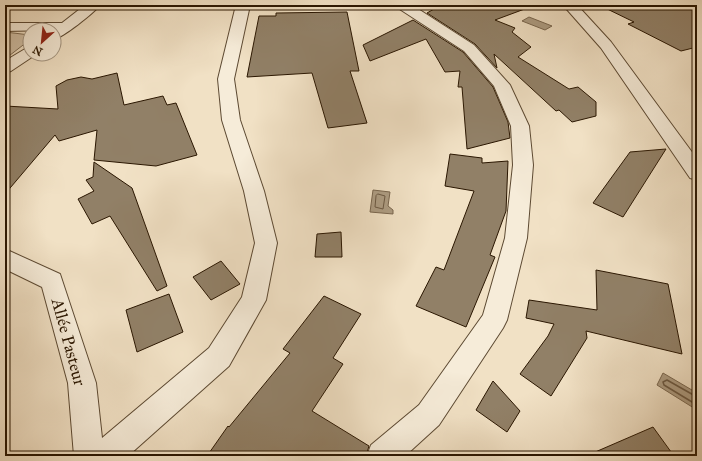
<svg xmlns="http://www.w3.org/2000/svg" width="702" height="461" font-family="'IM FELL Great Primer',serif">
<rect width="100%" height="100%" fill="#f1e1c5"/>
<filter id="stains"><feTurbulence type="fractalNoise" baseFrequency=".005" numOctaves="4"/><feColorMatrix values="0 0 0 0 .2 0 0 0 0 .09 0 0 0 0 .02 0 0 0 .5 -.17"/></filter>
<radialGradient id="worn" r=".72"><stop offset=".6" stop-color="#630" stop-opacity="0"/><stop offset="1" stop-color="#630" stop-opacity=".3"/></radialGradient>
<polygon fill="#cfbea4" stroke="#7c6a52" points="5,32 30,35 27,42 5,59"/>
<g fill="#ad9c82" stroke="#79664e">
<polygon points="529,17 552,26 545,30 522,21"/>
<polygon points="373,190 390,192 388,206 393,210 393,214 370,212"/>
<polygon points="663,373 697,393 697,410 657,385"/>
</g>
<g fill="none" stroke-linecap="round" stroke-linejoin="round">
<polygon stroke="#6c5942" stroke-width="1" points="378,194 385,196 383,209 375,207 376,196"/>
<polyline stroke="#6c5942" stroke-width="1.5" points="697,397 667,380 663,382 664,385 697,405"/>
</g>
<g fill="#918067" stroke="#2a1601">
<polygon points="441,5 530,5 530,7 495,20 515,28 512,32 531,47 518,57 569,89 578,87 596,102 596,116 572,122 559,110 556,111 494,54 497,68 475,44 427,13"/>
<polygon points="599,5 697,5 697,47 681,51 628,24 634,22"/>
<polygon points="347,12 359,71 350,71 367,123 328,128 312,73 247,77 259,16 276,16 276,13"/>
<polygon points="413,20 463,52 493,87 508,122 510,138 467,149 462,87 458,87 460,71 445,72 426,39 370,61 363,45"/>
<polygon points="117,73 124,105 163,96 167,105 176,103 197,155 156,166 94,160 97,130 59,141 55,135 5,194 5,106 58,109 56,86 67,80 81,77 92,79"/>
<polygon points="666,149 623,217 593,203 630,152"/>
<polygon points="450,154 482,158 482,163 508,161 506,211 490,255 495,257 466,327 416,306 436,267 444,270 474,191 445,186"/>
<polygon points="94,162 132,188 167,286 157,291 110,216 92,224 78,199 94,191 86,180 93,177"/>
<polygon points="341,232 342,257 315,257 317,234"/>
<polygon points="221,261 240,284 211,300 193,277"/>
<polygon points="596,270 668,284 682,354 586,331 587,338 551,396 520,374 548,336 554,324 526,318 529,300 597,310"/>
<polygon points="169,294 183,332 137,352 126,310"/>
<polygon points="324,296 361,314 333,358 343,364 312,411 369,446 366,456 207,456 228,426 229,427 290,353 283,349"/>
<polygon points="493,381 520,411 507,432 476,410"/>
<polygon points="653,427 674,456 586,456"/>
</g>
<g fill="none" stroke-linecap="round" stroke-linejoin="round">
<defs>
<g id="minor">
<path d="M85,5H100C94,13 62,38 54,39V30L5,31V23H62Z"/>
<polygon points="236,5 250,5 234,79 240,120 264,191 277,243 266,300 229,366 128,456 74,456 68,383 42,287 5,269 5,249 60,274 96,383 102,438 209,348 242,297 255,243 244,191 222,120 218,79"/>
<polygon points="396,5 412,5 474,45 510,85 529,126 533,165 527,238 507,320 503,328 439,425 405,456 367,456 371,445 419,405 483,315 505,238 513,165 511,126 494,86 464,51 398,8"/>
<polygon points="563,5 577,5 611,42 697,159 697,180 690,178 601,48"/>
<polygon points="30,47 30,54 36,54 35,55 11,71 5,73 5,61 25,49"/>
</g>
</defs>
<use href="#minor" stroke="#5c4932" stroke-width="2"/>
<use href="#minor" fill="#f6ecd9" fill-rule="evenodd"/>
</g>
<g text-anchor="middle" stroke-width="3.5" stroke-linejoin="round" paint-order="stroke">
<g font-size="17" fill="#2a1601" stroke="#f6ecd9">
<text transform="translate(69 342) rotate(75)" y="6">Allée Pasteur</text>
</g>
</g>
<rect width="702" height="461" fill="none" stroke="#f1e1c5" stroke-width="20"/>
<rect x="6" y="6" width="690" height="449" fill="none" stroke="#2a1601" stroke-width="2"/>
<rect x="10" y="10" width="682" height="441" fill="none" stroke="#2a1601"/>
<g transform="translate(42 42) rotate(207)"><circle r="19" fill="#f6ecd9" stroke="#a49683"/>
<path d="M0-3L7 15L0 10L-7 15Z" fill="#8f2418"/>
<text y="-6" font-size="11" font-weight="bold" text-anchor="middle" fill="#2a1601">N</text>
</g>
<rect width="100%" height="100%" filter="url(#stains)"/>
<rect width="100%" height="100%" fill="url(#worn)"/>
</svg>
